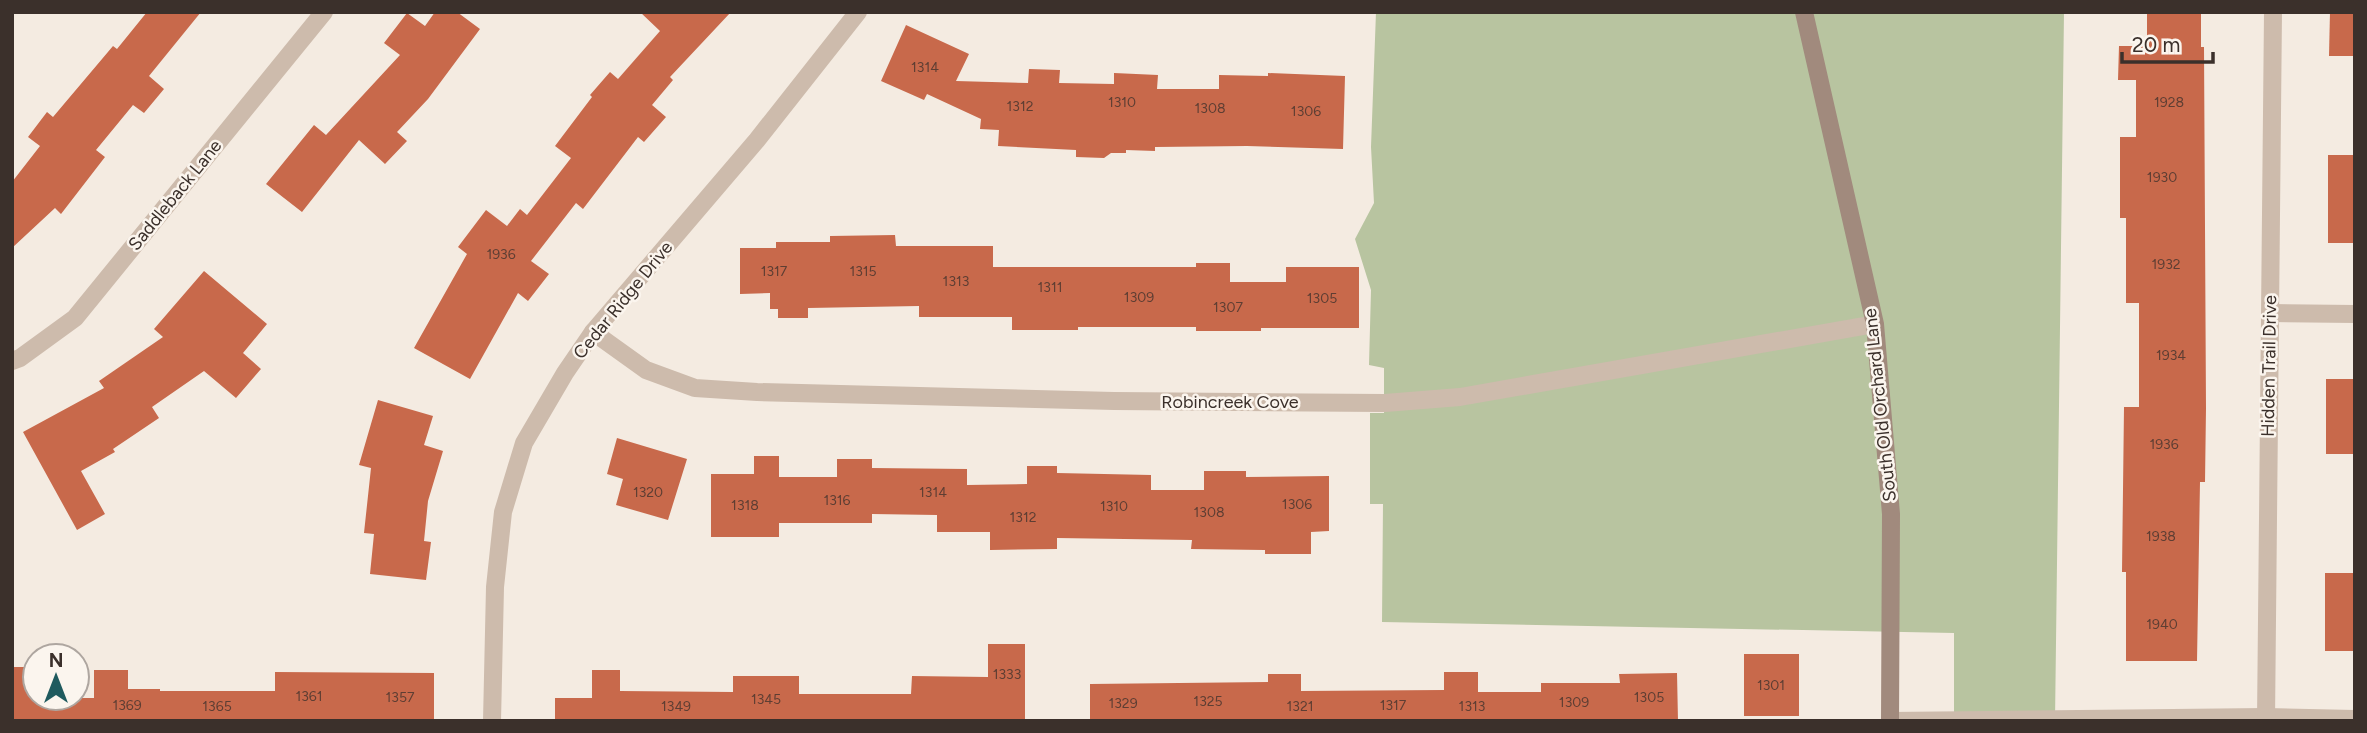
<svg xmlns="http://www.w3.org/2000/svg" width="2367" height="733" font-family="Figtree,sans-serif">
<rect width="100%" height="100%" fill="#f4ebe1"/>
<polygon fill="#b8c4a0" points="1376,12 2064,12 2055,721 1954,721 1954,633 1382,622 1383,504 1370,504 1370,413 1384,413 1384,368 1369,365 1371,290 1355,239 1374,203 1371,147"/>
<g fill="#c8694b">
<polygon points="147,12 201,12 149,76 164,89 144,113 133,105 96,150 105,157 61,214 55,208 12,248 12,182 40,146 28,137 47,112 53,117 113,46 117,49"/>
<polygon points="435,12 457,12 480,29 428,99 397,132 407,141 385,164 359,140 302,212 266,184 314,125 326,135 400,55 384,43 407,13 425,26"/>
<polygon points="640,12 731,12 670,77 673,80 652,105 666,117 644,142 638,137 583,209 576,203 531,261 549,274 528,301 518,293 470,379 414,348 467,254 458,247 486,210 507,226 520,209 527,215 571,158 555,146 592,97 590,95 610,72 618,79 660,31"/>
<polygon points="2147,12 2201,12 2201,47 2204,47 2206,408 2205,482 2200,482 2197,661 2126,661 2126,572 2122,572 2124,407 2139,407 2139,303 2126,303 2126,218 2120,218 2120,137 2136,137 2136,80 2118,80 2119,46 2147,46"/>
<polygon points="2330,12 2355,12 2355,56 2329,56"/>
<polygon points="906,25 969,54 956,81 1028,83 1029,69 1060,70 1059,83 1114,84 1114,73 1158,75 1157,89 1219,89 1219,75 1268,76 1268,73 1345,76 1343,149 1247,146 1155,147 1155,151 1126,150 1126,153 1111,153 1104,158 1076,157 1076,150 998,146 999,130 980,129 981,119 927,94 924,100 881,81"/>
<rect x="2328" y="155" width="27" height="88"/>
<polygon points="895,235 896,246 993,246 993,267 1196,267 1196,263 1230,263 1230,282 1286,282 1286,267 1359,267 1359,328 1261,328 1261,331 1196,331 1196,327 1078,327 1078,330 1012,330 1012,317 919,317 919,306 808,308 808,318 778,318 778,309 770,309 770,293 740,294 740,248 776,248 776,242 830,242 830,236"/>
<polygon points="204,271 267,324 243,353 261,369 236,398 204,371 152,407 159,418 113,449 115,452 81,471 105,514 77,530 23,432 104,388 99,381 163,337 154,329"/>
<rect x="2326" y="379" width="29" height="75"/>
<polygon points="378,400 433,416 424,445 443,451 428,501 424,541 431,542 426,580 370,574 374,534 364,533 371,468 359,465"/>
<polygon points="617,438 687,459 668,520 616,505 623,479 607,474"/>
<polygon points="754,456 779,456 779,477 837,477 837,459 872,459 872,468 967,469 967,485 1027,484 1027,466 1057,466 1057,473 1151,475 1151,490 1204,490 1204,471 1246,471 1246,477 1329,476 1329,531 1311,532 1311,554 1265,554 1265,550 1191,549 1192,540 1057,538 1057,549 990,550 990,532 937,532 937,515 872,514 872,523 779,523 779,537 711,537 711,474 754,474"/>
<rect x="2325" y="573" width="30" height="78"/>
<polygon points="988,644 1025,644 1025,721 555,721 555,698 592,698 592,670 620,670 620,691 733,692 733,676 799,676 799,694 911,694 912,676 988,677"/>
<rect x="1744" y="654" width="55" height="62"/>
<polygon points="12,667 35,667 35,698 94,698 94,670 128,670 128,689 160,689 160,691 275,691 275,672 434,673 434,721 12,721"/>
<polygon points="1444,672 1478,672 1478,692 1541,692 1541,683 1620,683 1619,674 1677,673 1678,721 1090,721 1090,684 1268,682 1268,674 1301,674 1301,691 1444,690"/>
</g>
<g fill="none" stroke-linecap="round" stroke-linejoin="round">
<g stroke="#cdbbac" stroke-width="18">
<polyline points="2270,313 2355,314"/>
<polyline points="593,332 646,370 695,388 757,392 1114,401 1385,403 1460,397 1875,324"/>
<polyline points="12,361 20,358 75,318 324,12"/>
<polyline points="492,721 495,587 503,512 524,443 565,373 593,332 757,140 858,12"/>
<polyline points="1890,721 2266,717 2355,719"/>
<polyline points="2266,721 2273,12"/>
</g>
<polyline stroke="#a18a7d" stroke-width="18" points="1804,12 1875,324 1891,514 1890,721"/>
</g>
<g text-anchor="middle" stroke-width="5" stroke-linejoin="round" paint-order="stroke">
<g font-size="14" fill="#5e3e33">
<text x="925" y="72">1314</text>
<text x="1122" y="107">1310</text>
<text x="2169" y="107">1928</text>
<text x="1020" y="111">1312</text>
<text x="1210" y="113">1308</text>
<text x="1306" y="116">1306</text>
<text x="2162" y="182">1930</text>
<text x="501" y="259">1936</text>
<text x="2166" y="269">1932</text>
<text x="774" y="276">1317</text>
<text x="863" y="276">1315</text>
<text x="956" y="286">1313</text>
<text x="1050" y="292">1311</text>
<text x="1139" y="302">1309</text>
<text x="1322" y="303">1305</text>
<text x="1228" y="312">1307</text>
<text x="2171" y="360">1934</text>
<text x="2164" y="449">1936</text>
<text x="648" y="497">1320</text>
<text x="933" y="497">1314</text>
<text x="837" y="505">1316</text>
<text x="1297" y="509">1306</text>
<text x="745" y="510">1318</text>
<text x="1114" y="511">1310</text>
<text x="1209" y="517">1308</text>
<text x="1023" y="522">1312</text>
<text x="2161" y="541">1938</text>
<text x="2162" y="629">1940</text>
<text x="1007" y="679">1333</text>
<text x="1771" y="690">1301</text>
<text x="309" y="701">1361</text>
<text x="400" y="702">1357</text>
<text x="1649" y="702">1305</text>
<text x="766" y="704">1345</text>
<text x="1208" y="706">1325</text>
<text x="1574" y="707">1309</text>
<text x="1123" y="708">1329</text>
<text x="127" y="710">1369</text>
<text x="1393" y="710">1317</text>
<text x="217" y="711">1365</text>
<text x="676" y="711">1349</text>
<text x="1300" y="711">1321</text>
<text x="1472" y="711">1313</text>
</g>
<g font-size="18" fill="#3b302b" stroke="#fbf5ee">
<text transform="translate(175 195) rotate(-51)" y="6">Saddleback Lane</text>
<text transform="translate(623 300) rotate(-51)" y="6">Cedar Ridge Drive</text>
<text transform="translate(2269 366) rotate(-89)" y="6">Hidden Trail Drive</text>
<text x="1230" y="408">Robincreek Cove</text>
<text transform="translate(1880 405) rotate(-96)" y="6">South Old Orchard Lane</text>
</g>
</g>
<rect width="2367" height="733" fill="none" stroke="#3b302b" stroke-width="28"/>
<g transform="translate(56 677)"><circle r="33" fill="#fbf5ee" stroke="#aea6a0" stroke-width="2"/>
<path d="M0-5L12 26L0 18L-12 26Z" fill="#1f5a5e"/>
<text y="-10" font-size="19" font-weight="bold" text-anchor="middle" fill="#3b302b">N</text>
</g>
<path d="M2122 52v10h91v-10" fill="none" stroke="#3b302b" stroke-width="3.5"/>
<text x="2132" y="52" font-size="21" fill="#3b302b" stroke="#fbf5ee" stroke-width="5" paint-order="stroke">20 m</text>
</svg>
